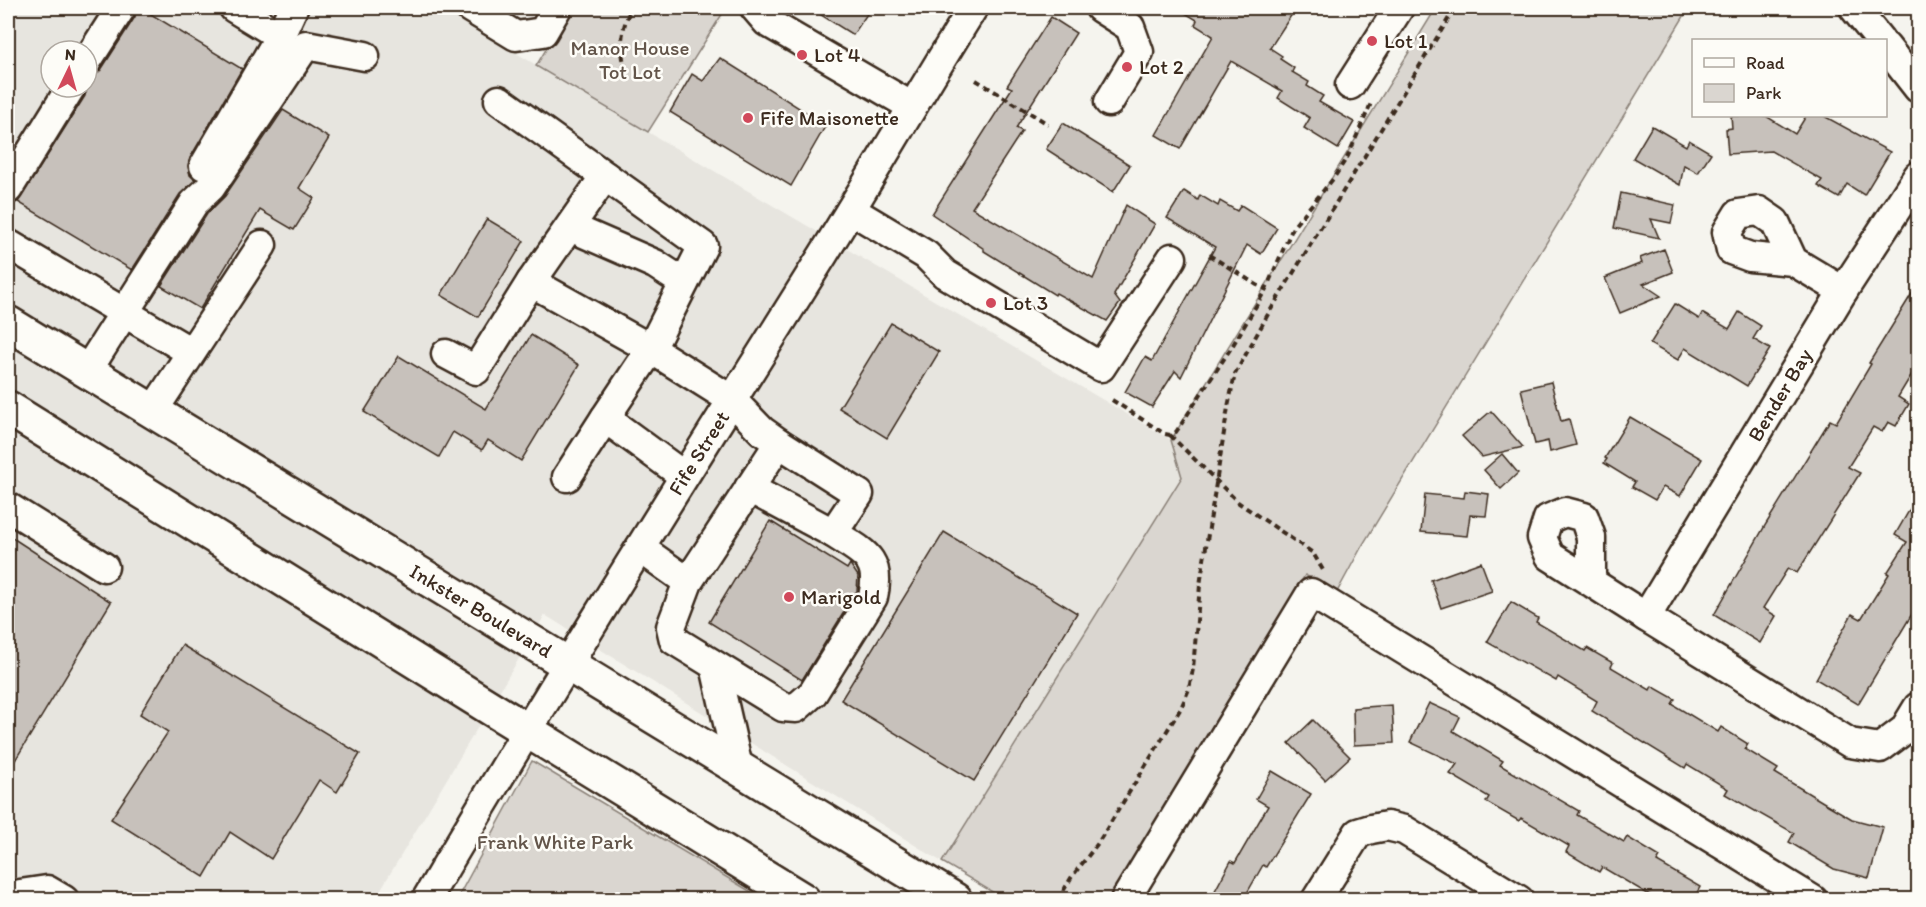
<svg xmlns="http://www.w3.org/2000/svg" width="1926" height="907" font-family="Itim,sans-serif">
<rect width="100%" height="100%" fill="#f5f4ee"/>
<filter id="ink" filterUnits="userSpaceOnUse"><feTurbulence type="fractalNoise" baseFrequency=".0167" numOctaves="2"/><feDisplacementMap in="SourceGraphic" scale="12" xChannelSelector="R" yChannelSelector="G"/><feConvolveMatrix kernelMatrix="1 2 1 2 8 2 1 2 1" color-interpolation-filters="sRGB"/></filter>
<g filter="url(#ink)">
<path fill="#e7e5df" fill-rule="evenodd" d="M8,8H441L648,132L1171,440L1182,477L942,862L545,615L375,899H8ZM51,51H87V87H51Z"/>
<g fill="#dad6d0" stroke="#8a8077" stroke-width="1.5">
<polygon points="571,8 726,8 648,132 536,66"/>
<polygon points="1436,8 1689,8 1362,546 1337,592 1305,575 1115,899 1004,899 942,862 1182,477 1171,440"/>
<polygon points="532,761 763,899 457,899"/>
</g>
<g fill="#c7c1bb" stroke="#3b2a1e" stroke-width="1.5">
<polygon points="137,8 141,8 242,69 190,158 188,166 190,175 195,180 180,194 132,270 18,202 85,96 89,77 95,75 101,70 135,17"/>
<polygon points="810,8 871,8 853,35"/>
<polygon points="1177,8 1296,8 1270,48 1282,56 1280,59 1294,68 1292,72 1309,82 1307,86 1323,96 1319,102 1354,122 1338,149 1304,128 1310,118 1278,98 1282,91 1231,61 1180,149 1156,135 1213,36 1195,25 1197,20"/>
<polygon points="1051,17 1076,33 1016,128 1022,131 972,208 1093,279 1126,205 1155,224 1114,295 1120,303 1107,321 1056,293 1055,295 984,251 984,249 932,214 1012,88 1007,86"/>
<polygon points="720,58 826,125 791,186 670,112 692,74 703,81"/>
<polygon points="283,110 329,138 299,188 314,198 294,230 260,210 200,309 161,286 207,214 225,196"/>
<polygon points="1731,116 1766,116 1795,134 1806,116 1824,116 1890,152 1864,195 1847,184 1839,198 1818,186 1822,180 1771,151 1728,154 1726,129 1732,128"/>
<polygon points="1063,123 1130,165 1113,192 1046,149"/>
<polygon points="1652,126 1686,146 1689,140 1711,153 1698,173 1684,165 1680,185 1633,158"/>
<polygon points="1184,191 1198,200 1200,195 1218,206 1220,201 1237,211 1241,205 1277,228 1261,254 1247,245 1181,377 1175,371 1152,407 1125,392 1145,357 1152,361 1215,247 1167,218"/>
<polygon points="1621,193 1675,205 1671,223 1651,219 1659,238 1614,228"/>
<polygon points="487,219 524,241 478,317 441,295"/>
<polygon points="1664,249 1673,272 1643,284 1661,296 1620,313 1605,278 1642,263 1640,258"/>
<polygon points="1918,284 1918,364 1898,397 1909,404 1896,426 1888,422 1882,432 1873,427 1848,467 1860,473 1797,573 1788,568 1763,608 1776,616 1760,643 1714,615 1766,524 1830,420 1836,423 1871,364 1869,363"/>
<polygon points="1675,304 1699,319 1702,313 1729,329 1739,312 1761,326 1753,339 1770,349 1747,386 1685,348 1678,360 1650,344"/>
<polygon points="891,323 939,352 887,438 839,408"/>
<polygon points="531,335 579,365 521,461 488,440 482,450 453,432 439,457 364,412 399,356 486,409"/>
<polygon points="1551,382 1561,421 1569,419 1576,445 1550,452 1548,441 1535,444 1521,389"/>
<polygon points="1491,411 1523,447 1482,457 1462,436"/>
<polygon points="1630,417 1702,459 1680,496 1663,487 1655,500 1632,487 1635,482 1604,463 1607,459 1605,458"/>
<polygon points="1502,454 1518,473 1501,489 1484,470"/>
<polygon points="1465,491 1489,494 1486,516 1470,515 1467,536 1421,532 1425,494 1464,498"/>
<polygon points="1918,495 1918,604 1858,704 1816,679 1852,614 1861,619 1889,574 1887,573 1907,542 1895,535"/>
<polygon points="770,521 847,569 850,564 858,576 857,591 802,680 709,622"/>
<polygon points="944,532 1077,613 974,781 841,700"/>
<polygon points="8,535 111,602 8,772"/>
<polygon points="1481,562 1492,591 1441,608 1431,580"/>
<polygon points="1511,602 1538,618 1536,622 1585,651 1587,648 1613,663 1611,667 1650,690 1652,686 1675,699 1672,704 1718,732 1721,727 1748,744 1745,749 1778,769 1775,773 1823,802 1852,819 1883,827 1869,878 1834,869 1789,842 1794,833 1725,794 1728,789 1687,764 1685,768 1592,711 1597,701 1558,677 1556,681 1487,642"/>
<polygon points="182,645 360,754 337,792 319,780 271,859 230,832 204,877 111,819 168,732 140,714"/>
<polygon points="1429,703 1460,717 1453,731 1503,761 1500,765 1579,811 1577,815 1624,842 1627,837 1660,857 1657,862 1700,887 1693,900 1658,900 1602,867 1599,872 1566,852 1569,846 1521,818 1519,821 1486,802 1489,797 1450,774 1457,764 1410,742"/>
<polygon points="1392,705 1394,743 1354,745 1353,708"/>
<polygon points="1313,720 1350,757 1325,780 1289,743"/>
<polygon points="1272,771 1311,794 1266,867 1263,865 1243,900 1210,900 1231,861 1235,863 1268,806 1256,799"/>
</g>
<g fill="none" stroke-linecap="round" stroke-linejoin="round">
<defs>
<g id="minor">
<polyline points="234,8 280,36"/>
<polyline points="470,8 516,36 543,32 557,8"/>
<polyline points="755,8 767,22 911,106"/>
<polyline points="1100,8 1130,27 1139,52 1109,102"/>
<polyline points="1854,8 1880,40"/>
<polyline points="1886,47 1918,88"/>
<polyline points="87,61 121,8"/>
<polyline points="1350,85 1399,8"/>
<polyline points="204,166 280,36 293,8"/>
<polyline points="1918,176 1843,291 1646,617 1850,743 1880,748 1904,730 1918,707"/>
<polyline points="8,189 71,87"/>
<polyline points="851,210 926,255 945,274 1101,367 1172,258"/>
<polyline points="570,227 655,264 684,283"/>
<polyline points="8,244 191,352"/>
<polyline points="1793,261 1750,257 1731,250 1727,232 1738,214 1759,211 1775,222 1793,261 1843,291"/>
<polyline points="531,282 605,176"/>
<polyline points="446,354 476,370 531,282 651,349 703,246 499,100"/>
<polyline points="87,371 194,203 211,187 306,45 365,56"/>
<polyline points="153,411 262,245"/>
<polyline points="605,418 651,349 732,400 762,431 779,443"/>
<polyline points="567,477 605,418 684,476"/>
<polyline points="749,488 833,533"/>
<polyline points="8,507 104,567"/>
<path d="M640,548L688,582L671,627L674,640L783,707L796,708L813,693L873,597C882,557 862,552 833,533L859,494L779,443L688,582"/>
<polyline points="1591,582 1591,537 1584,517 1565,512 1548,519 1542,538 1550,556 1646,617"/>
<polyline points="715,666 738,767"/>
<polyline points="17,900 20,894 47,890 64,900"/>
<path d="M426,900C554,682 689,469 823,255C874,173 922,89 973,8"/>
<polyline points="1125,900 1311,593 1813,900"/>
<polyline points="1316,900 1358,833 1371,829 1387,826 1404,830 1519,900"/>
</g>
<g id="major">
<polyline points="8,323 955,900"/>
<polyline points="8,408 492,709 803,900"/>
</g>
</defs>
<use href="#minor" stroke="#3b2a1e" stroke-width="33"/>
<use href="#major" stroke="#3b2a1e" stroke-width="38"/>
<g stroke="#3b2a1e" stroke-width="4" stroke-dasharray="6 4.5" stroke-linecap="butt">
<path d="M626,70C619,50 621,25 632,8"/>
<polyline points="976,80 1048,124"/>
<polyline points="1209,255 1257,285 1266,289"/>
<polyline points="1112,400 1165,434 1170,435 1176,432 1233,345 1266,289 1293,227 1333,179 1348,156 1372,101"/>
<polyline points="1170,435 1239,503 1313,553 1323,570"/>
<polyline points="1058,900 1071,878 1098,843 1181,708 1189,689 1193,669 1200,585 1228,407 1235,374 1267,316 1455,8"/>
</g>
<use href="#minor" stroke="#fdfcf7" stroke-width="28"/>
<use href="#major" stroke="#fdfcf7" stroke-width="33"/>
</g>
</g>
<g fill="#d1495b" stroke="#fdfcf7" stroke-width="2">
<circle cx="1372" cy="41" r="6"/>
<circle cx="802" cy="55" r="6"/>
<circle cx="1127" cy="67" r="6"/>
<circle cx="748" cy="118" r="6"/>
<circle cx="991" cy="303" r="6"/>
<circle cx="789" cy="597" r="6"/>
</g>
<g text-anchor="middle" stroke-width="5" stroke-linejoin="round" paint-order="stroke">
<g font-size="21" fill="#3b2a1e" stroke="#fdfcf7" text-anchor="start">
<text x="1384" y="48">Lot 1</text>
<text x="814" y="62">Lot 4</text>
<text x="1139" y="74">Lot 2</text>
<text x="760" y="125">Fife Maisonette</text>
<text x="1003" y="310">Lot 3</text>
<text x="801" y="604">Marigold</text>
</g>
<g font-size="21" fill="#63554a" stroke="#fdfcf7">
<text x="630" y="55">Manor House<tspan x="630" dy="24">Tot Lot</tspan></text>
<text x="555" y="849">Frank White Park</text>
</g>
<g font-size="21" fill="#3b2a1e" stroke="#fdfcf7">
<text transform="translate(1780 395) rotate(-59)" y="7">Bender Bay</text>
<text transform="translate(699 453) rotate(-58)" y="7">Fife Street</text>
<text transform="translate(481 611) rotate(31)" y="7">Inkster Boulevard</text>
</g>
</g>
<rect width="1926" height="907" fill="none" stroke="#fdfcf7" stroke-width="30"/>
<rect x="15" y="15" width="1896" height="877" fill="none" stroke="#3b2a1e" stroke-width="2" filter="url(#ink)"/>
<rect x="1692" y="39" width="195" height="78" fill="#fdfcf7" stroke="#afa8a0" stroke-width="1.5"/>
<rect x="1704" y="58" width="30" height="9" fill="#fdfcf7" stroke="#afa8a0" stroke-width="1.5"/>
<text x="1746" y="69" font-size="18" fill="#3b2a1e">Road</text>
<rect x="1704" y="84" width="30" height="18" fill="#dad6d0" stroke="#afa8a0" stroke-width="1.5"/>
<text x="1746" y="99" font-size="18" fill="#3b2a1e">Park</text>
<g transform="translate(69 69) rotate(5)"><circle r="28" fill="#fdfcf7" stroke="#afa8a0" stroke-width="1.5"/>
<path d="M0-4.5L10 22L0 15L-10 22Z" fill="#d1495b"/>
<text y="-9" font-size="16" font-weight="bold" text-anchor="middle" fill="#3b2a1e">N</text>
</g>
</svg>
